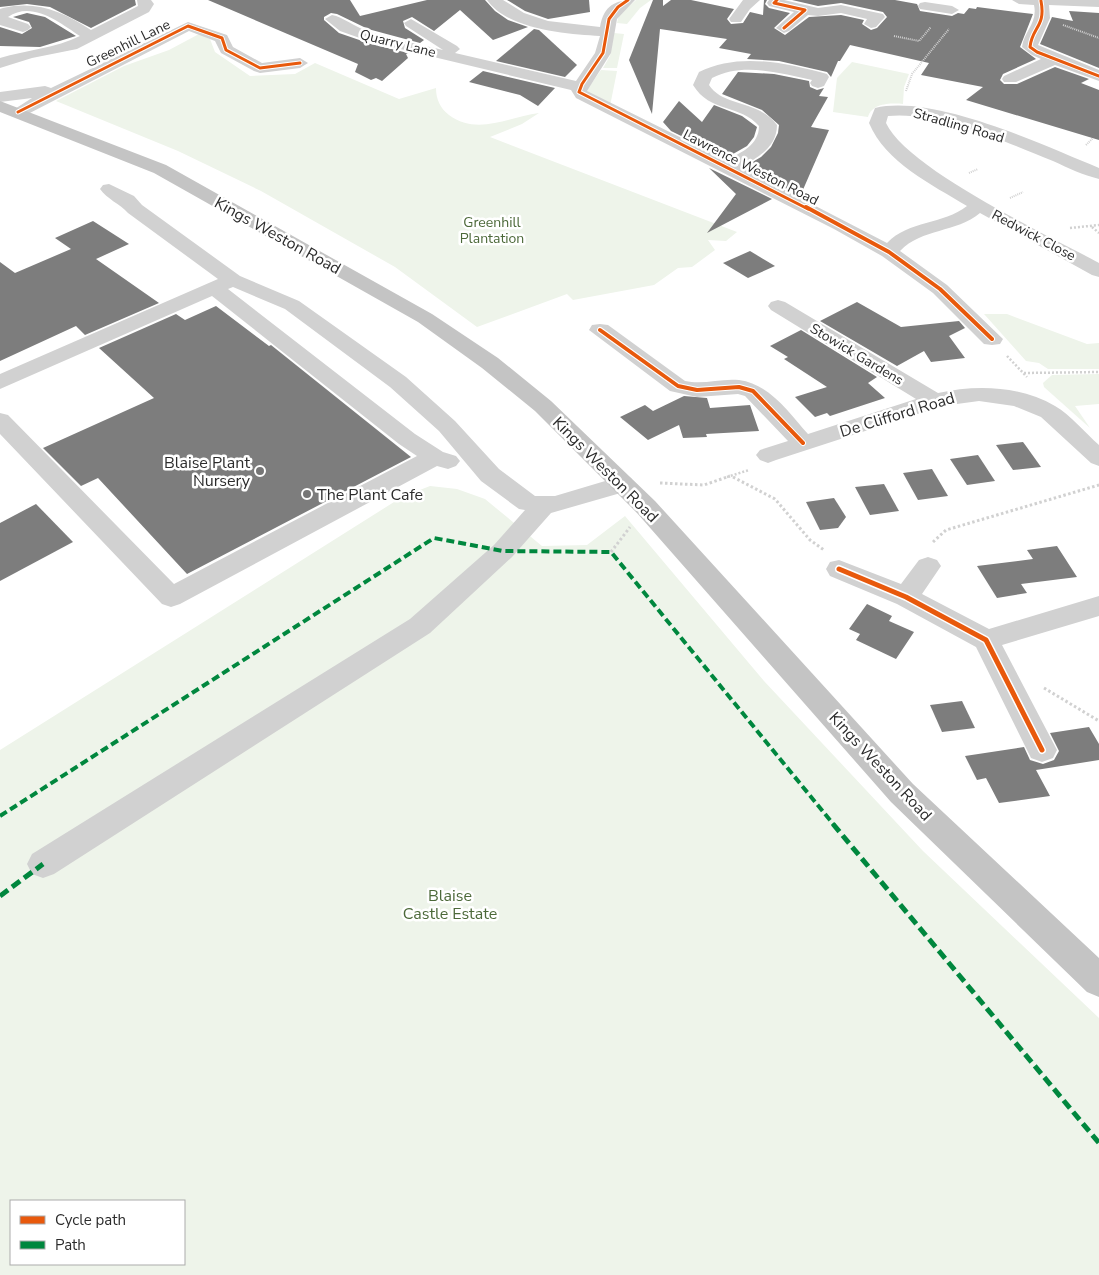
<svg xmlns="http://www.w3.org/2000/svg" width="1099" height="1275" font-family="'Nunito Sans',sans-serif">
<rect width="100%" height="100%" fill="#fff"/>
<g fill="#eef4ea" fill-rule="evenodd">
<polygon points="636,0 651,0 640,8 627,24 617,23 619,15"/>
<polygon points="614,33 624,34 617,68 603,68 610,56"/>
<path d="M199,34L210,39L215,52L250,76L295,74L315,63L399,99L436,88C436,99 440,108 449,115C477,136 509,117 539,113L522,124L490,137L737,232L726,241L708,240L715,250L692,267L678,268L654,285L573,300L567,294L477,327L395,267L261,191L178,151L56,101L124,66L169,50Z"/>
<path d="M852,62L909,74L904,87L903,104C891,103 872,103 868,117L833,112L837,78Z"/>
<polygon points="601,70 617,71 610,106 588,94 587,90"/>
<polygon points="984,314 1007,314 1087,344 1099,343 1099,369 1048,369 1039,363 1026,361"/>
<polygon points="1099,374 1099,404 1075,406 1090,428 1044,387 1043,383 1052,375"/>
<path d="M430,486L457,489L485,499L542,546L587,545L625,516L764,681L923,851L1099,1018V1275H0V750L402,497ZM11,1201H184V1264H11Z"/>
</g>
<g fill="#7d7d7d">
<polygon points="0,0 135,0 136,5 91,28 50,7 27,4 0,7"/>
<polygon points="208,0 350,0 360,16 427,0 485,0 495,11 508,20 528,27 493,40 460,10 434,31 412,17 403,21 405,28 424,40 420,43 368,29 337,14 331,13 324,17 324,20 339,33 371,44 408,53 406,54 408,58 382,81 376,78 371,80 355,72 358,64"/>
<polygon points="507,0 589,0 590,12 548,19 525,11"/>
<polygon points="653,0 663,0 663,6 671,0 691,0 734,9 727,19 731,24 743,23 750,12 763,15 764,0 767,0 765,4 769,8 790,13 774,28 785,35 809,17 841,15 864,20 862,24 871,30 877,28 887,17 883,12 841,3 818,6 792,0 895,0 917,4 920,11 952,16 958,13 964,14 969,8 976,9 977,7 1033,14 1020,47 1036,59 1003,74 1000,80 1004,84 1017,84 1055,67 1089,79 1081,83 1099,90 1099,140 966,100 983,87 921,75 929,63 850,45 840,61 838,61 831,77 827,72 779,61 747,59 751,54 719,48 727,39 660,29 652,114 629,60"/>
<polygon points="1069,11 1099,13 1099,68 1040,44 1052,17 1073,21"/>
<polygon points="27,13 45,17 76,36 40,47 0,46 0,27 22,34 32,28 29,22 13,17"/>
<polygon points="534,29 539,30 577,65 565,77 496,61"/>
<polygon points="483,71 555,88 538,106 520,95 469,82"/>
<polygon points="738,72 774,74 809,81 810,87 817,90 824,88 819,96 828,97 811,127 829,130 802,192 789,190 744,167 761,157 771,147 778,133 779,125 762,110 722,94"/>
<polygon points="679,101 702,122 714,105 742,116 757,127 754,137 747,146 726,158 671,131 663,122"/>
<polygon points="709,168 772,199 707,233 736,194"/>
<polygon points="93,221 129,244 96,259 159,303 85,335 76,326 0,361 0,262 15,273 71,249 55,238"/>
<polygon points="750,251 775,266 748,278 723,263"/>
<polygon points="857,302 901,327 959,321 965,328 949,336 965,358 931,362 924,351 897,366 820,321"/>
<polygon points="216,306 269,346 271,345 411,457 187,574 98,478 81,486 43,448 154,398 99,348 176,314 185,320"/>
<polygon points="801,330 877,377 868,383 885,398 830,416 827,413 815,417 795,397 827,387 784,359 788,357 770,346"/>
<polygon points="684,396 707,398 710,408 750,405 759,431 706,434 707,437 683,438 679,425 648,440 620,417 645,405 653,411"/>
<polygon points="1023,442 1026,446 1041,467 1013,470 996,445"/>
<polygon points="978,455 995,481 967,485 950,459"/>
<polygon points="932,469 948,496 918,500 903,473"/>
<polygon points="884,484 899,511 870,515 855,487"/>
<polygon points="834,498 846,517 838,528 820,530 806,502"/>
<polygon points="36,504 73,542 0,581 0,523"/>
<polygon points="1057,546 1077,577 1021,584 1027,593 997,598 977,566 1033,559 1027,550"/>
<polygon points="867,604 892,616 889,621 914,632 896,659 856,640 860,634 849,629"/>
<polygon points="962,701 975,728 942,732 930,705"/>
<polygon points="1089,727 1099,744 1099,760 1036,770 1050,796 999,803 986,778 977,780 965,756 1024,747 1030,760 1043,764 1054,760 1059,751 1050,733"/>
</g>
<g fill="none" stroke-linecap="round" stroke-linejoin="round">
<g stroke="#d1d1d1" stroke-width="2" stroke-dasharray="1 1" stroke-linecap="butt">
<polyline points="1063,25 1099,38"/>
<polyline points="894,36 919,41 931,27"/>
<polyline points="906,91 912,74 949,29"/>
<polyline points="1086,145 1093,138"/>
<polyline points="969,173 978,169"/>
<polyline points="1010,198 1023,192"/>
</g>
<g stroke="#d1d1d1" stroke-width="2.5" stroke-dasharray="2 2" stroke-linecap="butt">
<polyline points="1092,227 1099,233"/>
<polyline points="1070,228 1099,225"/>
<polyline points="1007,356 1027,377"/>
<polyline points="1024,373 1099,372"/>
<polyline points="727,477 749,470"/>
</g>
<g stroke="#d1d1d1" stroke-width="3" stroke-dasharray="2.5 2.5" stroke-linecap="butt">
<polyline points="733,477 775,499 810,540 824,550"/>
<polyline points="660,483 704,485 730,476"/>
<polyline points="933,542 946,530 1099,485"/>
<polyline points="611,552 630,527"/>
<polyline points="1044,688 1099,721"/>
</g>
<g fill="#d1d1d1" fill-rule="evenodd">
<path d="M137,0H151L154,4L149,12L77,49L32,58L0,68V58C26,50 56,48 80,36C60,23 32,0 8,17L28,24L31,27L28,30L23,32L0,25V9L3,8C36,0 64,12 91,30L138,6Z"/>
<path d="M487,0H503L524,13L548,21L600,27C604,5 615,0 635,0L617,19L611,53L587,91L726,160C741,153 759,145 759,126C740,104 710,113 693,85L699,72C739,52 785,63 827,74L829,77L824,86L818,88L812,86L810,83L812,80C779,73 743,62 712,78L709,85C723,107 759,100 777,125C777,147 758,158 740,167L887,243C909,220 943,225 967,206C931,184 886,163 869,123L875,108C935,94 1042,145 1099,168V179C1083,175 1068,168 1053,161C1005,142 939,111 888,116L886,123C907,169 1050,236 1099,263V277L1092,275L980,213C956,233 922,228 900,251L947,285L1003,339L1000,344L992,345L984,344L933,293L882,256L834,229L576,98L571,90L371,42L340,31L325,19L332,15C343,17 355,27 367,31C392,39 418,44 443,50L406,26L404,23L411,19L457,46L460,49L455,53L576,81L595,53L600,36C567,34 508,30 487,0Z"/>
<polygon points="743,0 760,0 750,9 741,22 731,22 729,19"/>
<polygon points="769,0 784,0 818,8 841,5 883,14 885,17 876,27 871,28 864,24 867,19 841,13 818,16 808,15 789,31 784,33 776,28 794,12 769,6 767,3"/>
<path d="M1012,0H1099V7L1049,5L1050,18L1038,45L1099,70V81L1055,65L1016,82H1004L1002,79L1004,76L1041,59L1032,55L1022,47C1024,31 1038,23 1034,5L1019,4Z"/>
<polygon points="925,2 952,6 959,10 952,14 920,9 918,6 920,3"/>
<polygon points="188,22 227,35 233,47 262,63 300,58 308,63 300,68 260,73 254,71 221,53 215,41 189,31 24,116 12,116 10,112 32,98 0,102 0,92 45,86 51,88"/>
<path d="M109,184L134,196L142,205L240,276L299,301L406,377L455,421L499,469L535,496H555L622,476L631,478L634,484L631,490L551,513L512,557L430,633L54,874L43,878L32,874L27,864L32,854L410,619L494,545L525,510L519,509L481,481L439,431L390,387L285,309L233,287L228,289L415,434L443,452L456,456L460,461L456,466L448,469L437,466L180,604L171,607L162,604L0,434V413L8,415L174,584L417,456L399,444L212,296L0,389V374L218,279L128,213C120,204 107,199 100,189L103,185Z"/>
<path d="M778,300L785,302L938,393C977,384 1021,386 1055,406C1071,415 1085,433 1099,445V466L1091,463L1041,417L1014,406L979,401L942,406L776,460L768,463L760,460L756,455L760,450L788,441L745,396L738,394L697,397L670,391L589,330L592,325L600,324L608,325L685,381C704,385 721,378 739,380C770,384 789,413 808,434L916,399L771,310L768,306L771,302Z"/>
<polygon points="928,557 937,560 941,566 922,594 989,629 1099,596 1099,616 1002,645 1057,750 1053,758 1042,762 1031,758 976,647 897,604 830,576 826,569 830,562 839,560 901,584 919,560"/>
</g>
<polygon fill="#c4c4c4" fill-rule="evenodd" points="0,101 166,165 432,314 498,358 551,401 655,501 913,784 1099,958 1099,997 1087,992 891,802 637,513 535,411 482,368 418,322 154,173 0,112"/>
<polyline stroke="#00873e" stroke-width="4" stroke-dasharray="8 4" stroke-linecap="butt" points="0,816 434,538 503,551 611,552 834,825"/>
<g stroke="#00873e" stroke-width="5" stroke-dasharray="10 5" stroke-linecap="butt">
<polyline points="833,824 1099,1143"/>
<polyline points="0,896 43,864"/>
</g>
<defs>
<g id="cycleway-far2">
<polyline points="628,0 618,7 609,19 603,53 582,84 579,92 808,209"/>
<polyline points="777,0 774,3 805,10 784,28"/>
<path d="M1041,1C1046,27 1032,27 1030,47L1037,52L1099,76"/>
<polyline points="18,112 188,26 222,38 226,50 260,68 300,63"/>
</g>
<g id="cycleway-far1">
<polyline points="806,207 889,252 940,289 992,339"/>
<polyline points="600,330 678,386 697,390 739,387 753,391 803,443"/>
</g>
<polyline id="cycleway" points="839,569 906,597 986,640 1042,750"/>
</defs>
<use href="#cycleway-far2" stroke="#fff" stroke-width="5"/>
<use href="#cycleway-far1" stroke="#fff" stroke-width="6"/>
<use href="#cycleway" stroke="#fff" stroke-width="8"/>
<use href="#cycleway-far2" stroke="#e8590c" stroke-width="3"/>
<use href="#cycleway-far1" stroke="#e8590c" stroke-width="4"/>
<use href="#cycleway" stroke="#e8590c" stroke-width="5"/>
</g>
<g fill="#767676" stroke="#fff" stroke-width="2">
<circle cx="260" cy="471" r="5"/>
<circle cx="307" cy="494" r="5"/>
</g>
<g text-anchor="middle" stroke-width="5" stroke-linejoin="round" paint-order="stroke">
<g font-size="14" fill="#2c2c2c" stroke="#fff">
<text transform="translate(128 43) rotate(-26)" y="5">Greenhill Lane</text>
<text transform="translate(398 43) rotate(14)" y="5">Quarry Lane</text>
<text transform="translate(959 125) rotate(16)" y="5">Stradling Road</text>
<text transform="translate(751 167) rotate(27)" y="5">Lawrence Weston Road</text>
<text transform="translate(1034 235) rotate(28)" y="5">Redwick Close</text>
<text transform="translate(857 354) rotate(31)" y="5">Stowick Gardens</text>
</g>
<g font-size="14" fill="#4c6939" stroke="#fff">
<text x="492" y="227">Greenhill<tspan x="492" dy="16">Plantation</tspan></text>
</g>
<g font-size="16" fill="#2c2c2c" stroke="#fff">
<text transform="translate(278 235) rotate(29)" y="6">Kings Weston Road</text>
<text transform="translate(897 414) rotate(-17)" y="6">De Clifford Road</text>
<text transform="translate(606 469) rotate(45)" y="6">Kings Weston Road</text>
<text transform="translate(881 766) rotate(47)" y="6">Kings Weston Road</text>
</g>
<g font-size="16" fill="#2c2c2c" stroke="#fff" text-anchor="end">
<text x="250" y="468">Blaise Plant<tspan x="250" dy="18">Nursery</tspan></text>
<text x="317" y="500" text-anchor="start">The Plant Cafe</text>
</g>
<g font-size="16" fill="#4c6939" stroke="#fff">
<text x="450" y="901">Blaise<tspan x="450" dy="18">Castle Estate</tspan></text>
</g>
</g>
<rect x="10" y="1200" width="175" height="65" fill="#ffffff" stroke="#ababab"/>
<rect x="20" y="1216" width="25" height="8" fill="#e8590c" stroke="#ababab"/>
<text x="55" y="1225" font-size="15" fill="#2c2c2c">Cycle path</text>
<rect x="20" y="1241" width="25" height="8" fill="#00873e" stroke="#ababab"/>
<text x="55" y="1250" font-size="15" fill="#2c2c2c">Path</text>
</svg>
